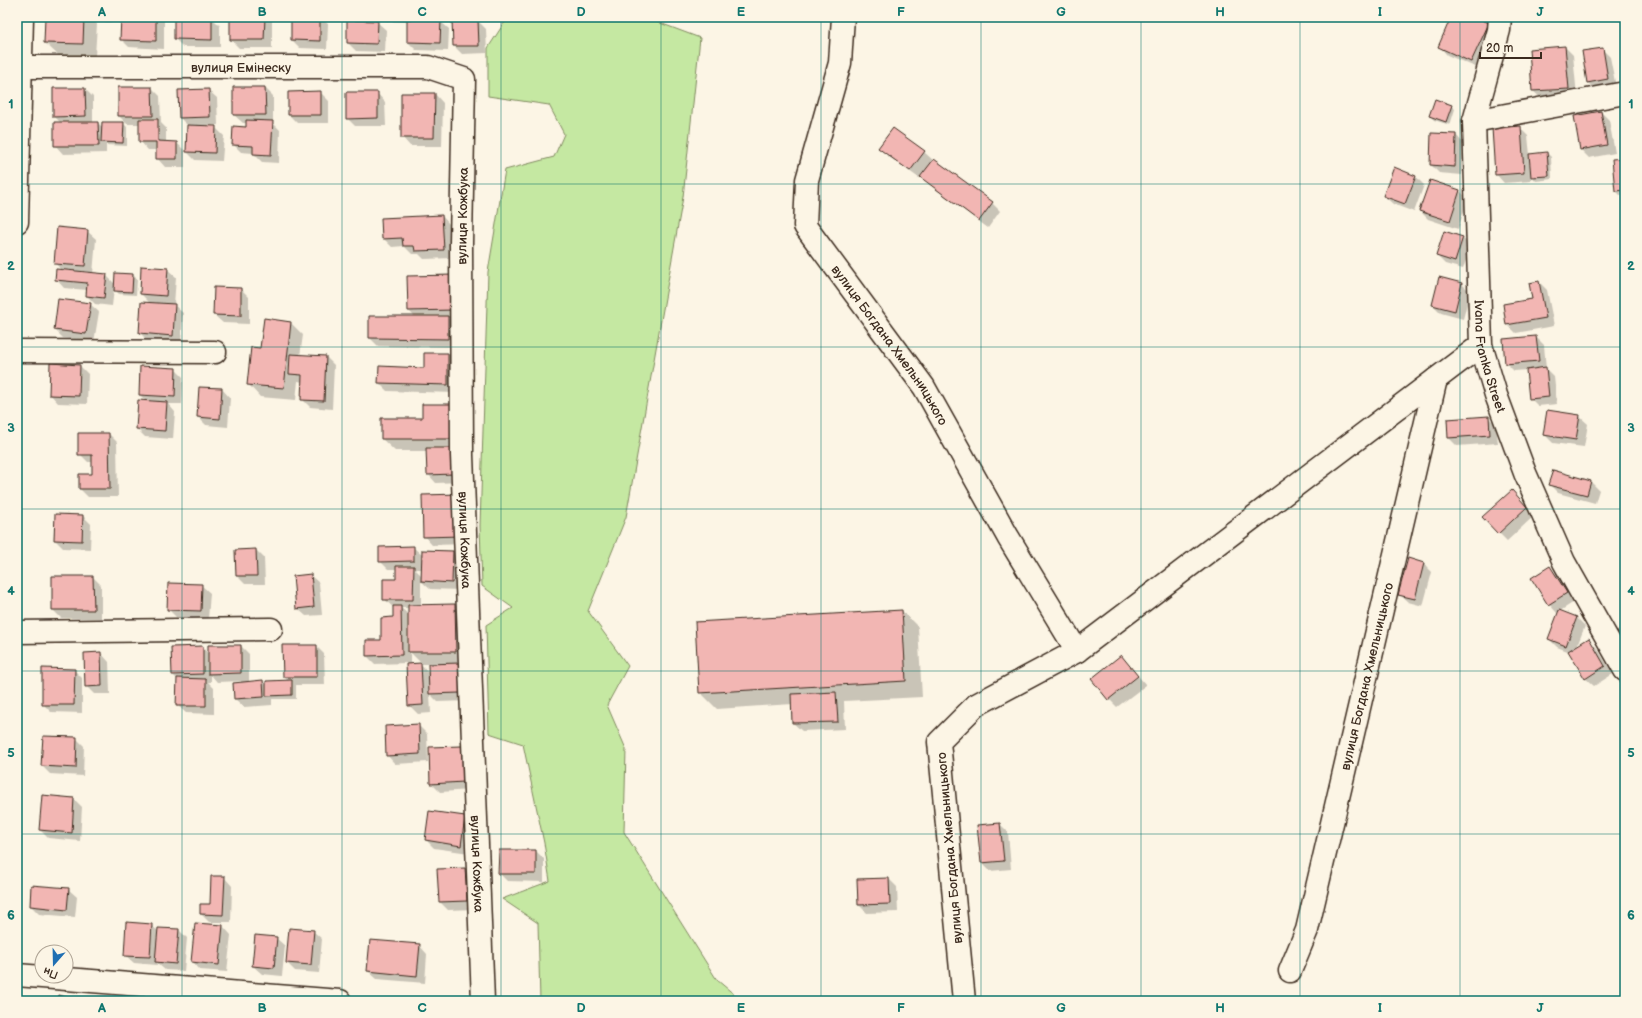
<svg xmlns="http://www.w3.org/2000/svg" width="1642" height="1018" font-family="'Balsamiq Sans',sans-serif">
<rect width="100%" height="100%" fill="#fcf5e5"/>
<filter id="ink" filterUnits="userSpaceOnUse"><feTurbulence type="fractalNoise" baseFrequency=".025" numOctaves="2"/><feDisplacementMap in="SourceGraphic" scale="8" xChannelSelector="R" yChannelSelector="G"/><feConvolveMatrix kernelMatrix="1 2 1 2 8 2 1 2 1" color-interpolation-filters="sRGB"/></filter>
<g filter="url(#ink)">
<polygon fill="#c5e8a2" stroke="#808960" points="508,17 644,17 700,38 683,197 626,517 588,611 628,666 607,705 626,749 624,832 717,980 742,1001 540,1001 538,923 502,899 550,881 544,843 523,744 489,733 486,625 513,608 482,586 480,526 488,272 505,170 554,157 564,134 549,105 488,96 488,48"/>
<g fill="#0003" fill-rule="evenodd">
<polygon points="46,17 89,17 97,24 95,56 58,55 45,43"/>
<polygon points="93,17 112,17 111,22 98,22"/>
<polygon points="122,17 164,17 164,49 129,47 121,39"/>
<polygon points="231,17 272,17 272,48 239,48 231,40"/>
<polygon points="292,17 320,17 328,24 327,49 300,48 292,40"/>
<polygon points="338,17 366,17 366,19 340,19"/>
<polygon points="383,17 416,17 416,20 440,21 449,29 448,51 416,50 408,42 408,22 387,21"/>
<polygon points="1452,17 1474,17 1489,24 1497,32 1480,69 1447,55 1439,46"/>
<polygon points="175,18 212,18 220,26 220,47 183,47 175,39"/>
<polygon points="478,21 486,29 487,53 462,54 454,46"/>
<polygon points="377,22 386,30 385,52 356,51 348,43"/>
<polygon points="1565,47 1573,55 1577,96 1542,99 1533,91 1530,50"/>
<polygon points="1602,49 1610,57 1616,87 1596,91 1588,83"/>
<polygon points="119,88 152,88 160,96 161,123 166,128 166,142 177,143 185,151 185,167 165,167 157,158 157,150 148,150 140,141 140,124 127,124 119,116"/>
<polygon points="265,88 273,96 273,123 280,130 279,163 262,162 253,153 241,152 233,144 247,128 247,123 243,123 234,115"/>
<polygon points="85,89 93,97 93,123 98,123 102,127 123,123 127,127 127,146 106,145 106,153 63,154 55,145 61,123 54,116"/>
<polygon points="208,90 217,98 218,125 204,125 204,127 215,127 224,136 222,161 195,160 187,152 188,126 180,118"/>
<polygon points="320,92 329,101 329,123 297,123 289,115 289,93"/>
<polygon points="377,93 385,102 386,126 355,126 347,118"/>
<polygon points="435,94 443,103 442,146 410,146 402,137"/>
<polygon points="1451,106 1455,109 1450,125 1434,120 1430,116"/>
<polygon points="1601,112 1609,120 1615,153 1589,158 1581,150"/>
<polygon points="1520,128 1528,136 1530,155 1547,153 1551,157 1552,179 1536,181 1531,175 1531,181 1504,183 1496,174"/>
<polygon points="1432,134 1456,135 1464,144 1462,175 1439,173 1431,165"/>
<polygon points="880,148 924,152 934,161 992,203 1000,211 988,228 930,185 921,176 919,178 888,156"/>
<polygon points="1623,159 1625,160 1625,194 1620,195 1616,191 1613,160"/>
<polygon points="1416,177 1424,185 1414,212 1393,204 1384,196"/>
<polygon points="1460,191 1468,199 1458,229 1428,219 1420,211"/>
<polygon points="442,216 450,225 452,258 424,259 419,254 412,254 404,246 392,247 383,238"/>
<polygon points="87,231 96,239 93,274 106,275 115,284 133,275 137,279 136,295 119,294 114,289 112,306 95,304 87,296 88,290 64,288 56,279 62,271 55,263"/>
<polygon points="1462,238 1471,246 1463,269 1445,264 1437,256"/>
<polygon points="167,269 176,277 174,305 183,313 181,343 148,341 140,333 150,303 141,294"/>
<polygon points="408,277 462,318 448,318 456,326 456,347 378,346 370,338 415,317 409,311"/>
<polygon points="1440,278 1462,284 1470,292 1463,319 1441,313 1433,305"/>
<polygon points="1539,282 1547,290 1554,326 1516,333 1507,324 1533,300"/>
<polygon points="241,289 249,297 249,324 223,323 214,315"/>
<polygon points="90,304 99,312 94,342 63,338 55,330"/>
<polygon points="290,322 303,335 300,356 326,357 334,365 332,409 310,407 302,399 303,382 298,381 296,400 260,397 248,384 261,349"/>
<polygon points="1536,337 1544,345 1546,369 1554,377 1557,404 1538,406 1530,398 1527,370 1514,371 1506,363"/>
<polygon points="448,354 456,363 456,393 387,391 379,383 425,369"/>
<polygon points="51,364 80,366 88,374 87,404 58,403 50,394"/>
<polygon points="175,369 183,377 182,404 168,404 175,412 173,439 145,437 137,429 147,402 140,395"/>
<polygon points="222,389 230,398 228,427 206,425 198,417"/>
<polygon points="451,405 461,482 436,483 428,474 427,451 395,451 382,439"/>
<polygon points="1579,416 1588,424 1584,447 1553,443 1545,435"/>
<polygon points="1488,417 1496,425 1498,443 1457,446 1449,438 1448,420"/>
<polygon points="109,434 117,442 118,497 88,497 80,489 93,475 93,462 88,462 80,454"/>
<polygon points="1590,481 1599,490 1595,503 1558,493 1550,485"/>
<polygon points="460,495 469,544 432,545 424,536"/>
<polygon points="1520,500 1535,515 1507,541 1499,533"/>
<polygon points="83,516 91,524 90,549 63,548 55,540"/>
<path d="M413,547L423,556V551L453,552L461,561L460,590L430,589L421,581V605H455L467,617L468,701L438,702L430,694L431,713L418,714L409,705L407,663L375,664L367,656L382,641L394,618V608L384,599L397,580V569H388L380,561ZM415,569H422V576ZM401,608H409V615ZM410,652L422,664H429V673L421,664L410,665Z"/>
<polygon points="256,550 264,558 265,584 245,584 237,576 236,551"/>
<polygon points="1408,560 1424,564 1432,572 1423,606 1408,602 1399,594"/>
<polygon points="1549,567 1558,576 1574,602 1557,613 1549,604"/>
<polygon points="310,575 319,583 322,615 306,616 297,608"/>
<polygon points="53,577 93,577 101,585 101,618 61,618 53,610"/>
<polygon points="201,585 210,593 208,619 176,617 168,609"/>
<polygon points="902,611 918,627 922,697 844,701 845,729 802,731 793,723 793,704 717,709 700,692"/>
<polygon points="1560,611 1577,618 1585,626 1577,646 1588,640 1597,648 1613,674 1594,686 1585,678 1570,652 1557,647 1549,639"/>
<polygon points="241,646 249,654 249,682 263,681 267,686 288,681 284,677 283,646 316,646 324,654 325,685 296,685 296,699 272,699 272,705 244,707 235,699 234,684 241,683 241,681 217,682 211,675 211,682 208,682 214,688 214,714 186,713 177,705 178,680 173,675 202,647 209,654"/>
<polygon points="101,653 109,662 110,694 94,694 86,686"/>
<polygon points="1121,656 1146,685 1117,707 1109,699"/>
<polygon points="74,670 82,678 82,713 51,712 43,704"/>
<polygon points="418,725 427,734 428,762 395,764 387,755"/>
<polygon points="76,738 84,746 83,776 50,774 42,766"/>
<polygon points="462,747 470,755 471,790 440,792 431,783"/>
<polygon points="74,799 82,807 80,841 48,838 40,830"/>
<polygon points="464,817 472,825 469,853 434,848 426,840"/>
<polygon points="1000,824 1008,832 1011,869 990,871 981,862"/>
<polygon points="536,851 544,859 544,882 507,881 499,873"/>
<polygon points="465,869 473,877 475,909 448,910 440,902"/>
<polygon points="224,877 232,886 231,922 209,922 201,914 211,905"/>
<polygon points="889,879 897,887 898,912 867,913 859,905"/>
<polygon points="68,889 77,897 75,917 39,914 31,906"/>
<polygon points="151,925 159,932 179,930 187,938 184,971 165,970 157,963 157,965 134,963 125,955"/>
<polygon points="223,926 231,935 227,972 200,970 192,961"/>
<polygon points="313,931 322,939 319,973 295,971 287,963"/>
<polygon points="276,938 285,946 282,976 262,974 253,966"/>
<polygon points="419,945 427,954 425,983 377,979 368,971"/>
</g>
<g fill="#f2b6b3" stroke="#3b2a1e">
<polygon points="45,17 84,17 83,44 44,43"/>
<polygon points="121,17 156,17 156,41 120,40"/>
<polygon points="174,17 212,17 212,40 174,39"/>
<polygon points="230,17 265,17 264,40 230,40"/>
<polygon points="291,17 320,17 320,41 291,40"/>
<polygon points="1451,17 1476,17 1489,23 1471,62 1438,47"/>
<polygon points="407,19 441,20 440,43 407,42"/>
<polygon points="347,20 378,21 377,44 347,43"/>
<polygon points="452,20 478,20 479,46 453,46"/>
<polygon points="1565,46 1569,89 1532,91 1529,49"/>
<polygon points="1603,48 1608,79 1587,83 1582,51"/>
<polygon points="118,87 152,87 153,116 118,116"/>
<polygon points="233,87 265,87 266,115 233,115"/>
<polygon points="53,88 85,88 86,116 53,117"/>
<polygon points="209,89 210,117 179,118 178,90"/>
<polygon points="321,91 321,115 288,115 288,92"/>
<polygon points="346,92 378,92 378,118 346,119"/>
<polygon points="401,93 435,93 434,138 401,138"/>
<polygon points="1435,99 1452,105 1446,122 1429,116"/>
<polygon points="1601,111 1607,145 1580,150 1574,116"/>
<polygon points="139,119 158,119 158,141 177,142 177,159 156,159 156,142 139,142"/>
<polygon points="246,120 273,121 271,155 253,154 253,146 232,145 233,126 246,127"/>
<polygon points="54,122 98,122 99,146 54,146"/>
<polygon points="102,122 124,122 123,143 101,142"/>
<polygon points="187,125 216,126 215,153 186,152"/>
<polygon points="1521,126 1524,173 1495,175 1492,128"/>
<polygon points="893,128 925,151 910,171 878,148"/>
<polygon points="1431,133 1456,134 1455,167 1430,165"/>
<polygon points="1547,152 1549,176 1531,177 1529,154"/>
<polygon points="1624,158 1625,190 1615,191 1612,159"/>
<polygon points="934,159 993,202 979,221 920,177"/>
<polygon points="1394,167 1416,176 1405,204 1383,196"/>
<polygon points="1430,180 1460,190 1450,221 1419,211"/>
<polygon points="442,215 444,250 415,251 414,246 403,246 402,238 382,239 381,218"/>
<polygon points="57,227 88,230 85,266 54,264"/>
<polygon points="1444,231 1463,237 1455,262 1436,256"/>
<polygon points="141,266 168,268 166,296 140,294"/>
<polygon points="56,269 107,274 104,298 86,296 87,283 55,280"/>
<polygon points="115,273 133,274 132,292 114,291"/>
<polygon points="453,275 454,310 408,311 407,276"/>
<polygon points="1439,277 1462,283 1455,311 1432,305"/>
<polygon points="1539,281 1546,318 1506,325 1503,304 1532,299 1529,283"/>
<polygon points="214,287 241,288 241,316 213,315"/>
<polygon points="58,299 91,303 86,334 54,330"/>
<polygon points="141,302 175,304 173,336 139,333"/>
<polygon points="369,316 448,316 448,339 369,338"/>
<polygon points="264,318 291,322 284,388 247,385 251,347 260,348"/>
<polygon points="1536,336 1539,361 1505,364 1503,339"/>
<polygon points="424,353 448,353 448,385 378,383 379,366 424,368"/>
<polygon points="290,354 326,356 324,401 301,400 302,375 289,374"/>
<polygon points="50,363 80,365 79,396 49,395"/>
<polygon points="140,366 176,368 175,397 139,395"/>
<polygon points="1546,367 1549,397 1529,399 1526,370"/>
<polygon points="199,387 222,388 220,419 197,417"/>
<polygon points="138,400 167,402 165,431 136,429"/>
<polygon points="422,404 452,404 452,439 381,439 381,418 422,418"/>
<polygon points="1547,410 1580,415 1576,440 1543,435"/>
<polygon points="1489,416 1490,435 1448,438 1447,419"/>
<polygon points="78,433 109,433 110,489 79,489 79,474 92,474 92,455 78,455"/>
<polygon points="426,448 452,448 453,474 427,475"/>
<polygon points="1553,470 1591,481 1587,495 1548,485"/>
<polygon points="1512,490 1527,507 1498,534 1482,517"/>
<polygon points="460,494 461,536 423,537 422,495"/>
<polygon points="55,514 83,515 82,541 54,540"/>
<polygon points="414,546 414,561 379,562 379,547"/>
<polygon points="256,549 257,576 236,576 235,550"/>
<polygon points="422,550 453,551 452,583 421,581"/>
<polygon points="1408,558 1424,563 1415,599 1398,595"/>
<polygon points="396,566 414,566 413,600 383,600 383,579 396,579"/>
<polygon points="1550,566 1567,593 1548,605 1531,578"/>
<polygon points="311,574 314,607 296,609 293,576"/>
<polygon points="52,576 93,576 94,610 52,610"/>
<polygon points="168,583 202,584 201,611 167,610"/>
<polygon points="455,604 456,652 408,652 408,605"/>
<polygon points="393,606 401,606 402,655 366,656 366,640 381,640 381,618 393,617"/>
<polygon points="902,610 906,681 699,693 695,622"/>
<polygon points="1559,610 1577,617 1566,646 1548,639"/>
<polygon points="1589,638 1605,666 1585,679 1568,651"/>
<polygon points="208,645 241,645 241,673 208,674"/>
<polygon points="282,645 317,645 317,677 283,677"/>
<polygon points="203,646 203,674 172,675 171,647"/>
<polygon points="101,652 102,686 85,687 84,653"/>
<polygon points="1121,655 1138,676 1108,700 1091,679"/>
<polygon points="421,663 423,705 408,706 406,664"/>
<polygon points="459,663 460,693 429,694 428,664"/>
<polygon points="42,668 75,669 74,705 42,705"/>
<polygon points="177,678 206,679 206,706 176,706"/>
<polygon points="263,680 264,697 234,699 233,683"/>
<polygon points="292,680 292,695 266,696 266,681"/>
<polygon points="836,692 838,722 792,723 791,694"/>
<polygon points="419,724 420,754 386,756 385,726"/>
<polygon points="43,736 77,737 76,768 41,766"/>
<polygon points="462,746 464,782 430,784 429,747"/>
<polygon points="42,795 74,798 72,833 39,830"/>
<polygon points="429,811 465,816 461,846 425,840"/>
<polygon points="1000,823 1004,861 981,863 977,825"/>
<polygon points="499,850 536,850 536,874 498,874"/>
<polygon points="465,868 467,901 439,902 437,869"/>
<polygon points="211,876 225,876 223,915 200,914 200,904 210,904"/>
<polygon points="889,878 890,904 858,905 857,879"/>
<polygon points="31,885 69,888 67,910 30,906"/>
<polygon points="126,922 152,924 150,957 124,956"/>
<polygon points="195,923 223,925 219,965 191,962"/>
<polygon points="158,928 179,929 176,964 155,962"/>
<polygon points="289,928 314,930 311,965 286,963"/>
<polygon points="255,935 277,937 274,968 252,966"/>
<polygon points="370,940 420,944 417,976 367,971"/>
<polygon points="59,995 80,1001 57,1001"/>
</g>
<g fill="none" stroke-linecap="round" stroke-linejoin="round">
<defs>
<g id="minor">
<path id="s1" d="M843,17L840,63L807,180L805,226L924,387L1008,537L1077,651"/>
<path id="s2" d="M1500,17L1499,30L1474,121L1481,345L1496,395L1525,473L1564,562L1625,670"/>
<path id="s3" d="M17,67H428L464,79L461,243L462,455L483,1001"/>
<polyline points="1474,121 1625,93"/>
<polyline points="17,222 22,17"/>
<polyline points="17,351 215,352"/>
<polyline points="17,632 271,629"/>
<path id="s4" d="M1290,971L1307,930L1436,379"/>
<polyline points="17,975 340,1001"/>
<polyline points="964,1001 939,742 976,705 1077,651 1481,345"/>
</g>
</defs>
<use href="#minor" stroke="#3b2a1e" stroke-width="25"/>
<use href="#minor" stroke="#fcf5e5" stroke-width="22"/>
</g>
</g>
<path fill="none" stroke="#0f766e" stroke-width="1" stroke-opacity="0.55" d="M182,17V1001M342,17V1001M501,17V1001M661,17V1001M821,17V1001M981,17V1001M1141,17V1001M1300,17V1001M1460,17V1001M17,184H1625M17,347H1625M17,509H1625M17,671H1625M17,834H1625"/>
<g text-anchor="middle" stroke-width="3.5" stroke-linejoin="round" paint-order="stroke">
<g font-size="13" fill="#3b2a1e" stroke="#fcf5e5">
<text dy="5" stroke="none"><textPath href="#s3" startOffset="224">вулиця Емінеску</textPath></text>
<text transform="translate(462 216) rotate(-89)" y="5">вулиця Кожбука</text>
<text dy="5" stroke="none"><textPath href="#s1" startOffset="360">вулиця Богдана Хмельницького</textPath></text>
<text dy="5" stroke="none"><textPath href="#s2" startOffset="344">Ivana Franka Street</textPath></text>
<text dy="5" stroke="none"><textPath href="#s3" startOffset="910">вулиця Кожбука</textPath></text>
<text dy="5" stroke="none"><textPath href="#s4" startOffset="305">вулиця Богдана Хмельницького</textPath></text>
<text transform="translate(949 848) rotate(-95)" y="5">вулиця Богдана Хмельницького</text>
<text dy="5" stroke="none"><textPath href="#s3" startOffset="1234">вулиця Кожбука</textPath></text>
</g>
</g>
<rect width="1642" height="1018" fill="none" stroke="#fcf5e5" stroke-width="44"/>
<g transform="translate(54 964) rotate(200)"><circle r="19" fill="#fcf5e5" stroke="#afa495"/>
<path d="M0-3L7 15L0 10L-7 15Z" fill="#1f6fb2"/>
<text y="-6" font-size="11" font-weight="bold" text-anchor="middle" fill="#3b2a1e">Пн</text>
</g>
<path d="M1480 52v6h61v-6" fill="none" stroke="#3b2a1e" stroke-width="2"/>
<text x="1486" y="52" font-size="12" fill="#3b2a1e" stroke="#fcf5e5" stroke-width="3" paint-order="stroke">20 m</text>
<rect x="22" y="22" width="1598" height="974" fill="none" stroke="#0f766e" stroke-width="1.5"/>
<g font-size="13" text-anchor="middle" font-weight="bold" fill="#0f766e">
<text x="102" y="16">A</text>
<text x="262" y="16">B</text>
<text x="422" y="16">C</text>
<text x="581" y="16">D</text>
<text x="741" y="16">E</text>
<text x="901" y="16">F</text>
<text x="1061" y="16">G</text>
<text x="1220" y="16">H</text>
<text x="1380" y="16">I</text>
<text x="1540" y="16">J</text>
<text x="11" y="108">1</text>
<text x="1631" y="108">1</text>
<text x="11" y="270">2</text>
<text x="1631" y="270">2</text>
<text x="11" y="432">3</text>
<text x="1631" y="432">3</text>
<text x="11" y="595">4</text>
<text x="1631" y="595">4</text>
<text x="11" y="757">5</text>
<text x="1631" y="757">5</text>
<text x="11" y="919">6</text>
<text x="1631" y="919">6</text>
<text x="102" y="1012">A</text>
<text x="262" y="1012">B</text>
<text x="422" y="1012">C</text>
<text x="581" y="1012">D</text>
<text x="741" y="1012">E</text>
<text x="901" y="1012">F</text>
<text x="1061" y="1012">G</text>
<text x="1220" y="1012">H</text>
<text x="1380" y="1012">I</text>
<text x="1540" y="1012">J</text>
</g>
</svg>
